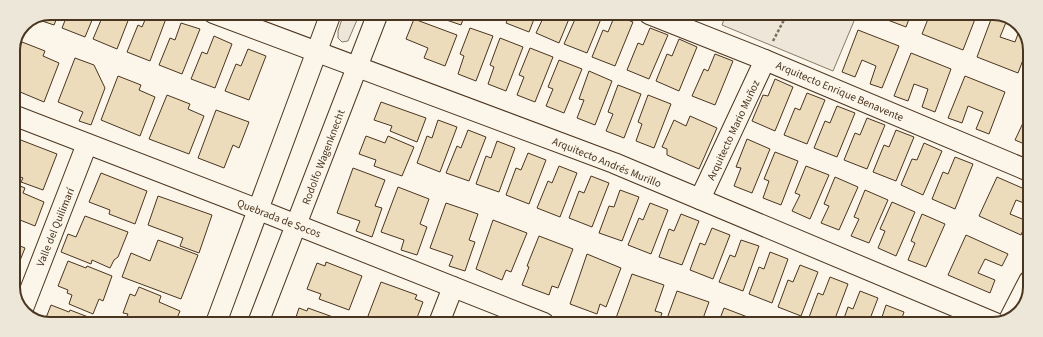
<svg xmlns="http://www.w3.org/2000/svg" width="1043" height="337" font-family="'Source Sans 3',sans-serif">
<rect width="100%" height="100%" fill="#fbf6e9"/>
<g fill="#ede6d9" stroke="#887966">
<polygon points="344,13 360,13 348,41 342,42 338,38 338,31"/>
<polygon points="726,14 857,14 833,71 722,25"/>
</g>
<g fill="#ecdcbc" stroke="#4a3520">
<polygon points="50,13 59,13 54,25 36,19"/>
<polygon points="68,13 95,13 85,37 62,28"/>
<polygon points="104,13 131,13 117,49 93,39"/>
<polygon points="148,13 160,13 167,16 150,61 127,52 138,25 142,27"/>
<polygon points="429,14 465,14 461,25"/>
<polygon points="510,14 536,14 529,32 506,23"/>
<polygon points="545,14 571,14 559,43 536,33"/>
<polygon points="583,14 603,14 587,53 564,44 576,17 580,19"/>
<polygon points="872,14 911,14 906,27"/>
<polygon points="930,14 946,14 960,20 962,14 977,14 963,50 922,34"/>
<polygon points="993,14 1007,20 1000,37 1015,42 1021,26 1029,44 1018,73 977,57"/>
<polygon points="615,15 633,22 615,66 592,57 603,30 608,32"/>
<polygon points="414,19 457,35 445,66 424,58 428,48 406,39"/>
<polygon points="181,23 200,29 182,74 159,65 170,38 175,40"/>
<polygon points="470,28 493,36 476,81 458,74 464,56 460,54"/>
<polygon points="650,28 668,35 649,79 627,70 638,43 643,45"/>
<polygon points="858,30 899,46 882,88 870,84 876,66 862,60 855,77 842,72"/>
<polygon points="214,36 232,44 215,88 191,79 202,52 207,54"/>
<polygon points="500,38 523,47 506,91 488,84 494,67 490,65"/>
<polygon points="679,39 697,47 679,91 656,81 667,54 672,56"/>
<polygon points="22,42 45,51 43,56 59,63 44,102 13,89 13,64"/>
<polygon points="530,48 553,57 535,102 517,95 524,77 519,75"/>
<polygon points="248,49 266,56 249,100 225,91 236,64 241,66"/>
<polygon points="911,53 951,69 935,112 922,107 928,89 914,84 908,101 894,96"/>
<polygon points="715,54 733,61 715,105 692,96 704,69 708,71"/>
<polygon points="75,58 94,65 105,88 91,125 79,121 83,112 58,102"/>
<polygon points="559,60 582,69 564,113 546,106 553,89 548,87"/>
<polygon points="589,71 612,81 595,125 577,118 584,100 579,99"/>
<polygon points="118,76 141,85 139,90 155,97 140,136 101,120"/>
<polygon points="965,76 1005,92 989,134 976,129 983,112 968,106 962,123 948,118"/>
<polygon points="775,79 793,87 775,131 752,121 763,95 768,96"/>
<polygon points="618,85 641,94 624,138 606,131 613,114 608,112"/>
<polygon points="807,93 825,100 807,144 784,135 795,108 800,110"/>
<polygon points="167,95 190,104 188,109 204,116 189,154 149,139"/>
<polygon points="648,95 671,104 654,148 636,141 642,124 638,122"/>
<polygon points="381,102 426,118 417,142 390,131 392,126 374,120"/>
<polygon points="837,106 855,113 837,157 814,148 825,121 830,123"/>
<polygon points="1030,108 1029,146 1015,140"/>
<polygon points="216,110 249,122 239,148 233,145 224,168 198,158"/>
<polygon points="690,116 717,128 699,169 667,155 667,149 662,147 674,120 686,126"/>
<polygon points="867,118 885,125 867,169 844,160 855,133 860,135"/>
<polygon points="438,120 457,127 440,172 417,163 427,136 432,138"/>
<polygon points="468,130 486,137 469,181 446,173 457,146 461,148"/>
<polygon points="896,130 914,137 896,181 873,172 884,145 889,147"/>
<polygon points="366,136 385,143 388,136 414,147 402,176 374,166 376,160 359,154"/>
<polygon points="13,137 57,154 43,190 21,182 23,178 13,174"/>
<polygon points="747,139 770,149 752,193 734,186 741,168 736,167"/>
<polygon points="497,141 515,148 499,192 476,184 486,156 491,158"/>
<polygon points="924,143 942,151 923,195 901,185 912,159 917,160"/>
<polygon points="775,152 798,161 781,205 763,198 769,181 764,179"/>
<polygon points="528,153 546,160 529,204 506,195 516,168 521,170"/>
<polygon points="955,157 973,164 955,209 932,199 943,172 948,174"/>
<polygon points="559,166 577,173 560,217 537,208 548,181 552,183"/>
<polygon points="806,166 829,175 810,219 792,211 800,195 795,193"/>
<polygon points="353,168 385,180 375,206 382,208 372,237 356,231 360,221 337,213"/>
<polygon points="101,173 147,191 135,224 109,214 110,210 89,202"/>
<polygon points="591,176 609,183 592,227 569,218 579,191 584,193"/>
<polygon points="835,177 858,187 839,230 821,223 829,206 824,204"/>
<polygon points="997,177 1029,191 1029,205 1016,200 1010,214 1027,221 1021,235 979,216"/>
<polygon points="13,183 25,188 23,193 44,202 35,226 15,218 13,222"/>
<polygon points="398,187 429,199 420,224 427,227 417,255 401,250 404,240 381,232"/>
<polygon points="620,190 639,197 622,241 599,233 609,206 614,207"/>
<polygon points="865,190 888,200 869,243 851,236 859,219 854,217"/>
<polygon points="158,196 212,215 199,253 180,246 183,238 148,225"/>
<polygon points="892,202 915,212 896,256 878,248 885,231 880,229"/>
<polygon points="446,203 478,214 469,240 475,242 465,271 449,266 453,256 430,248"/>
<polygon points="650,203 668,210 651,254 628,245 639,218 643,220"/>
<polygon points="681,214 699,221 682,265 659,257 669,229 674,231"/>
<polygon points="922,214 945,224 926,267 908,260 915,243 911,241"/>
<polygon points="85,216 128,232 118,257 114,260 110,268 92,260 91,264 61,252 68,234 76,237"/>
<polygon points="493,220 527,233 511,272 506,270 502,280 476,269"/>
<polygon points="712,228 730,235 713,279 690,270 700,243 705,245"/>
<polygon points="966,235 1008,254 1002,266 985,259 978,273 995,280 990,293 948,275"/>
<polygon points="539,236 573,249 558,288 552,286 549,295 522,285 529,267 527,266"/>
<polygon points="158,240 198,255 181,299 122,277 131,253 150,261"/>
<polygon points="741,240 759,246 743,291 719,282 730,255 735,257"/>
<polygon points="13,243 25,248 15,273 13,272"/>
<polygon points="770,252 788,259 772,303 749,294 759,267 764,269"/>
<polygon points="587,254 621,268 606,307 600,304 597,314 570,304"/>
<polygon points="68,261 86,268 87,266 112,276 103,301 99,299 93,314 69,304 72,295 67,293 68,290 58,286"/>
<polygon points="326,262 362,276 349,310 319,299 321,294 307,289 317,263 325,266"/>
<polygon points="800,265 818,272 801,316 778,307 788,280 793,282"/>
<polygon points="632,274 664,285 655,311 662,313 658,324 630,323 616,318"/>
<polygon points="830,277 848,284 833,324 818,324 808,320 818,293 823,295"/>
<polygon points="381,282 417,295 415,299 423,302 415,323 387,323 368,316"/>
<polygon points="139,287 161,296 159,302 180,311 175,323 124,323 128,314 123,313 130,294 135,296"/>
<polygon points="677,291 709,302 701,324 665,324"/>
<polygon points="860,291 878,298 868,324 842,324 848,307 853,309"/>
<polygon points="51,305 69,312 70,310 96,320 95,323 44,323"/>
<polygon points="886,305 904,312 900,324 874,324 875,320 880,323"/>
<polygon points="299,308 307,311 308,308 344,321 343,323 294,323"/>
<polygon points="724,308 758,321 757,324 718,324"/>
<polygon points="918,319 932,324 916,324"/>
</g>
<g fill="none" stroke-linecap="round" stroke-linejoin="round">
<defs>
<g id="street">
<polyline points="213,13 614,163 995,323"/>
<polyline points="649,14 765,60 1029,171"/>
<polyline points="13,115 259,210 544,323"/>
<polyline points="700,199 765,60"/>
<polyline points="22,311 87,144"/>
<polyline points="1010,318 1029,281"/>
<polyline points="216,323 331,13"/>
<polyline points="258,323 378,13"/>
<polyline points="439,323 453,287"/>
</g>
</defs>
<use href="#street" stroke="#4a3520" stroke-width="22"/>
<polyline stroke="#7f6f5c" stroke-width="2.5" stroke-dasharray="3 2" stroke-linecap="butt" points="773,41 787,14"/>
<use href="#street" stroke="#fbf6e9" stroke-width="20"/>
</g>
<g text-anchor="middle" stroke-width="3" stroke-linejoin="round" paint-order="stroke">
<g font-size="11" fill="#4a3520" stroke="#fbf6e9">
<text transform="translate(840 91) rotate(23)" y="4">Arquitecto Enrique Benavente</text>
<text transform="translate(733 130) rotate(-65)" y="4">Arquitecto Mario Muñoz</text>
<text transform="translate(323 157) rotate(-69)" y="4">Rodolfo Wagenknecht</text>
<text transform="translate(607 162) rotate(22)" y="4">Arquitecto Andrés Murillo</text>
<text transform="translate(279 218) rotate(21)" y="4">Quebrada de Socos</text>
<text transform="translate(55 227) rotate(-68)" y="4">Valle del Quilimarí</text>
</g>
</g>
<path d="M0 0H1043V337H0ZM50 20H993A30 30 0 0 1 1023 50V287A30 30 0 0 1 993 317H50A30 30 0 0 1 20 287V50A30 30 0 0 1 50 20Z" fill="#ede7d9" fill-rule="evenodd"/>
<path fill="none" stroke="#4a3520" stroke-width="2" d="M50 20H993A30 30 0 0 1 1023 50V287A30 30 0 0 1 993 317H50A30 30 0 0 1 20 287V50A30 30 0 0 1 50 20Z"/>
</svg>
